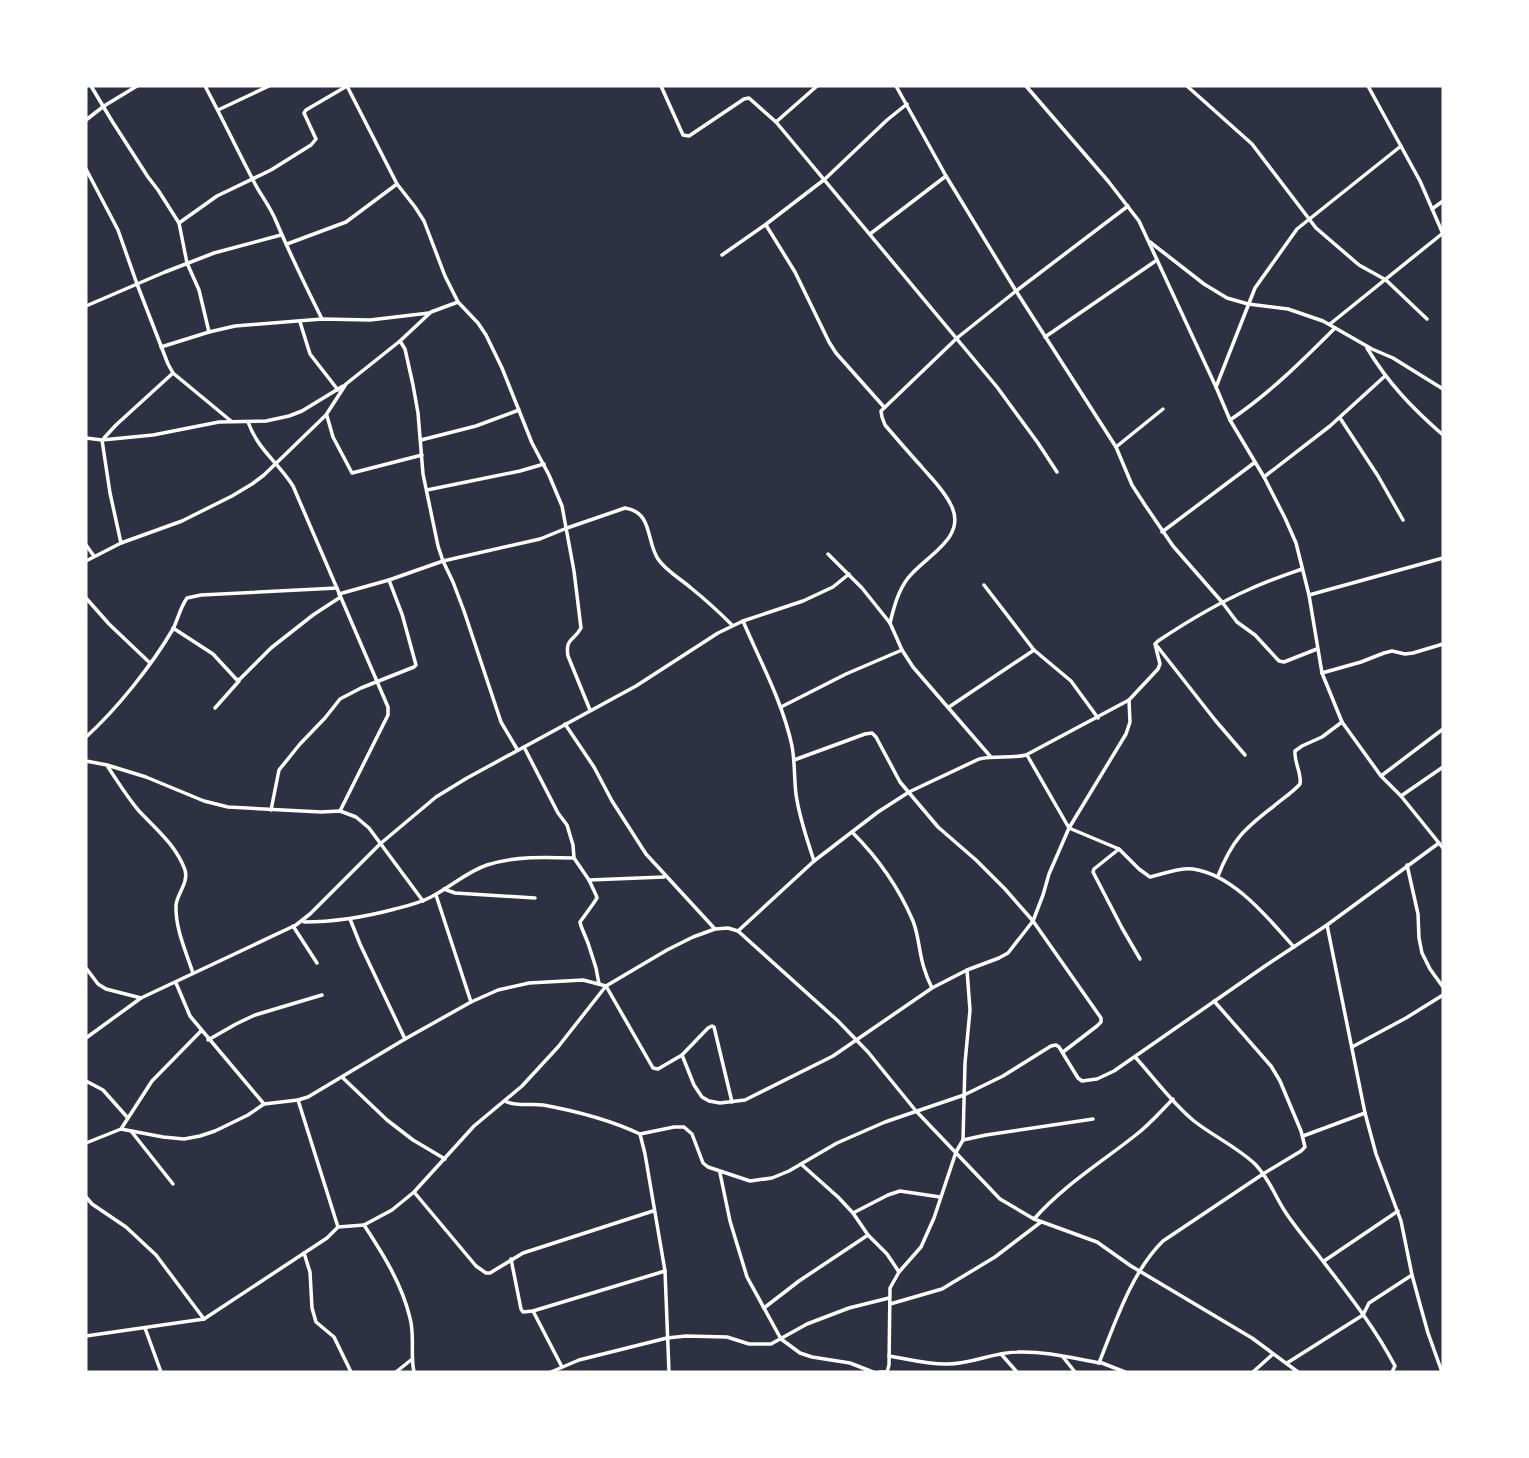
<svg xmlns="http://www.w3.org/2000/svg" width="1529" height="1458" font-family="Ubuntu,sans-serif">
<rect width="100%" height="100%" fill="#2d3142"/>
<g fill="none" stroke-linecap="round" stroke-linejoin="round">
<g stroke="#fff" stroke-width="3.5">
<polyline points="91,86 112,121 148,177 158,190 179,223 187,263 199,290 209,332"/>
<path d="M205,86C221,116 236,147 252,178C259,193 270,206 276,221C290,254 306,287 322,319"/>
<polyline points="661,86 683,135 689,136 744,99 749,98 776,122 997,387 1038,443 1057,472"/>
<polyline points="896,86 946,176 1016,291 1116,447 1132,485 1145,505 1173,546 1222,602 1237,622 1255,635 1279,661 1284,662 1317,649"/>
<polyline points="1026,86 1108,181 1139,221 1216,387 1230,420 1264,477 1285,518 1296,543 1309,595 1322,673 1342,722 1381,776 1401,796 1443,848"/>
<polyline points="1187,86 1252,144 1316,228 1359,265 1386,280 1427,319"/>
<polyline points="1368,86 1420,181 1443,234"/>
<polyline points="218,110 269,86"/>
<polyline points="86,120 104,106 137,86"/>
<polyline points="776,122 817,86"/>
<polyline points="86,169 118,230 137,284 168,364 173,373 231,421"/>
<polyline points="1432,209 1443,201"/>
<path d="M179,223L217,196L271,170L311,145L316,139L304,113L306,110L347,86L397,184L415,207L424,221L445,276L458,302L478,323L486,335L502,368L532,443L549,475L562,506L574,571L581,628C574,641 565,638 568,656L590,710"/>
<polyline points="766,225 795,272 829,342 836,353 884,407"/>
<polyline points="870,234 946,176"/>
<polyline points="1150,242 1204,284 1227,298 1248,304 1288,309 1323,321 1372,349 1393,358 1443,389"/>
<polyline points="287,244 346,222 397,184"/>
<polyline points="722,255 765,225 825,179 887,120 907,104"/>
<polyline points="86,306 165,272 214,253 281,235"/>
<polyline points="300,322 310,354 338,390"/>
<polyline points="1330,324 1443,233"/>
<polyline points="1045,337 1157,260"/>
<polyline points="400,341 405,349 413,385 418,413 423,474 438,546 443,561 453,582 464,611 501,722 517,749"/>
<polyline points="161,347 209,332 235,326 322,319 370,320 429,313"/>
<path d="M1367,348C1388,383 1412,408 1443,435"/>
<polyline points="1216,387 1255,288 1297,229 1401,146"/>
<polyline points="327,416 333,437 352,473 422,455"/>
<polyline points="1340,418 1378,476 1403,520"/>
<path d="M1230,420C1269,394 1302,361 1335,328"/>
<path d="M248,422C258,450 278,462 293,486L388,707V715L340,811"/>
<polyline points="86,438 102,440 153,435 219,422 266,421 289,416 302,411 343,386"/>
<polyline points="104,438 116,425 173,373"/>
<polyline points="102,440 110,493 121,543"/>
<polyline points="421,440 476,426 519,410"/>
<polyline points="1116,447 1163,409"/>
<polyline points="1264,477 1330,426 1385,376"/>
<polyline points="427,490 520,471 544,464"/>
<polyline points="1162,532 1254,463"/>
<polyline points="86,545 94,556"/>
<polyline points="828,554 862,588 890,623 902,650 913,667 990,756"/>
<polyline points="86,561 121,543 182,521 232,496 252,484 264,475 326,415 346,384 400,341 431,312 458,302"/>
<polyline points="984,585 1034,650 1071,681 1098,718"/>
<path d="M339,594L389,580L443,561L540,539L567,528L625,508C653,512 646,541 658,559C666,571 681,579 691,588C706,600 719,612 732,625"/>
<polyline points="1309,595 1443,558"/>
<polyline points="86,598 109,624 150,663"/>
<path d="M743,621C760,661 783,703 792,746C795,762 794,778 796,794C799,817 807,839 814,861"/>
<path d="M890,623C894,607 898,591 908,578C925,556 968,538 951,505C944,490 931,478 921,466C909,453 897,439 885,425L882,417L881,411L957,338L1016,291L1128,206"/>
<polyline points="173,628 213,654 237,680 240,679 271,648 313,615 339,598"/>
<polyline points="1157,646 1215,720 1245,755"/>
<polyline points="1322,673 1361,662 1384,653 1392,651 1405,654 1413,653 1443,644"/>
<polyline points="781,707 846,674 902,650"/>
<polyline points="949,707 1034,650"/>
<polyline points="215,708 239,681"/>
<polyline points="565,724 594,767 612,801 646,854 715,929"/>
<path d="M86,737C117,709 152,665 173,629C178,619 180,608 187,598L201,595L337,588"/>
<polyline points="524,747 558,813 567,825 573,845 574,858 589,880 596,895 597,898 593,904 580,922 581,926 588,943 596,968 599,984"/>
<path d="M1027,755L1069,828L1119,849L1139,869L1150,877C1163,874 1180,867 1193,869C1234,875 1268,918 1294,947"/>
<polyline points="794,760 865,734 872,733 876,737 900,782 938,827 976,860 1005,889 1033,921 1101,1018 1101,1022 1097,1026 1063,1052"/>
<polyline points="86,761 107,765 146,777 204,801 228,807 321,812 340,811 356,817 369,828 423,901"/>
<path d="M108,767C118,782 127,797 139,811C156,829 176,845 185,870C189,882 177,894 176,905C175,928 186,952 193,973"/>
<polyline points="1381,776 1443,729"/>
<polyline points="1401,796 1443,767"/>
<polyline points="271,810 279,770 300,744 325,718 340,699 361,688 414,667 416,665 402,614 389,580"/>
<path d="M852,832C877,857 899,888 913,921C919,936 919,953 924,968C926,975 929,982 932,988"/>
<polyline points="1119,849 1094,869 1093,872 1122,928 1140,959"/>
<polyline points="1407,865 1418,914 1419,938 1422,953 1430,969 1443,987"/>
<path d="M1218,876C1232,840 1244,829 1274,806C1282,799 1292,793 1300,784C1302,774 1294,762 1295,751L1302,746L1322,737L1342,722"/>
<polyline points="589,880 664,877"/>
<polyline points="444,889 455,893 535,898"/>
<polyline points="436,895 471,1002"/>
<polyline points="350,919 360,944 405,1039"/>
<path d="M304,922C335,922 365,917 395,909C407,906 420,903 431,897C451,887 466,872 487,865C515,856 545,857 574,858"/>
<polyline points="1327,925 1365,1113 1376,1154 1401,1221 1412,1275 1421,1308 1428,1333 1442,1372"/>
<polyline points="293,926 317,963"/>
<path d="M738,931L814,861L878,812L909,792L979,759C995,755 1011,759 1026,755L1129,700"/>
<polyline points="86,968 98,984 106,989 141,998 296,925 310,914 380,844 436,797 467,778 636,686 718,633 743,621 803,601 833,587 849,574"/>
<path d="M176,983L190,1016L264,1104L298,1100L308,1097L405,1039L471,1002L498,990L529,983L583,980L606,986L653,1068L658,1069L682,1055L694,1085L702,1097L709,1101L720,1103L745,1100L833,1056L932,988L967,970L999,958L1008,953L1033,921L1043,895L1049,874L1069,828L1126,734L1130,722L1129,700L1158,669L1160,664L1155,644L1158,641C1188,621 1218,603 1250,589C1267,581 1285,575 1302,569"/>
<polyline points="86,1038 141,998"/>
<polyline points="208,1040 236,1024 255,1015 322,995"/>
<polyline points="1352,1047 1406,1018 1443,995"/>
<polyline points="682,1055 708,1028 712,1026 714,1027 732,1102"/>
<path d="M1136,1058C1155,1079 1172,1103 1194,1121C1213,1136 1237,1147 1255,1164C1271,1181 1274,1195 1286,1213C1296,1228 1308,1242 1319,1256C1346,1291 1374,1326 1395,1366L1392,1372"/>
<polyline points="343,1078 387,1120 413,1140 445,1159"/>
<polyline points="86,1081 103,1090 127,1117"/>
<path d="M298,1100L338,1227L364,1225C383,1254 402,1284 410,1318C415,1336 410,1354 414,1372"/>
<path d="M505,1101C516,1107 531,1103 543,1105C576,1111 610,1120 640,1134L645,1154L665,1271L669,1372"/>
<polyline points="121,1129 152,1081 201,1031"/>
<polyline points="131,1131 173,1184"/>
<polyline points="640,1134 674,1127 684,1127 692,1134 703,1163 708,1167 750,1181 772,1178 789,1171 837,1143 885,1122 964,1095 1003,1076 1051,1046 1056,1045 1059,1047 1078,1078 1082,1081 1097,1079 1114,1071 1265,966 1327,925 1439,843"/>
<polyline points="1303,1136 1365,1113"/>
<polyline points="963,1140 986,1135 1093,1119"/>
<polyline points="86,1143 121,1129 163,1137 184,1139 200,1136 215,1131 248,1115 264,1104"/>
<polyline points="801,1164 838,1197 853,1213 868,1235 887,1254 899,1272"/>
<polyline points="720,1173 730,1221 747,1277 781,1339 800,1353 812,1357 850,1363 873,1372"/>
<polyline points="414,1192 476,1266 486,1273 490,1273 523,1253 653,1211"/>
<polyline points="86,1197 92,1204 126,1227 156,1255 204,1319"/>
<polyline points="853,1213 888,1195 900,1191 940,1197"/>
<path d="M1034,1219C1064,1185 1102,1162 1137,1134C1150,1124 1161,1111 1173,1099"/>
<polyline points="364,1225 392,1210 414,1192 474,1126 522,1086 558,1047 606,986 667,950 693,937 715,929 728,928 738,931 838,1021 868,1052 916,1111 1000,1199 1034,1219 1097,1242 1131,1266 1252,1338 1298,1372"/>
<polyline points="304,1253 310,1272 312,1308 316,1322 334,1337 351,1372"/>
<polyline points="511,1259 521,1309 523,1312 533,1311 665,1271"/>
<polyline points="1324,1261 1398,1211"/>
<polyline points="890,1304 942,1289 995,1257 1041,1222"/>
<polyline points="764,1308 799,1281 868,1235"/>
<polyline points="533,1311 562,1367"/>
<polyline points="145,1328 161,1372"/>
<polyline points="86,1336 204,1319 327,1238 337,1228"/>
<polyline points="1001,1354 1017,1372"/>
<path d="M889,1356C908,1359 929,1365 948,1364C972,1364 994,1352 1018,1352C1045,1351 1072,1358 1099,1363H1102L1125,1372"/>
<polyline points="1063,1357 1075,1372"/>
<path d="M1099,1363C1115,1323 1132,1271 1163,1241L1263,1174L1301,1151L1305,1147L1301,1131L1280,1081L1271,1066L1214,1001"/>
<polyline points="1287,1363 1363,1315 1369,1303 1412,1275"/>
<polyline points="396,1372 411,1360"/>
<polyline points="551,1372 579,1360 667,1338 686,1336 727,1337 749,1344 771,1344 807,1324 849,1308 889,1298"/>
<polyline points="880,1372 887,1372"/>
<polyline points="887,1372 889,1365 890,1288 899,1272 921,1247 934,1218 956,1152 963,1140 965,1063 970,1010 967,970"/>
<polyline points="1253,1372 1273,1354"/>
</g>
</g>
<rect width="1529" height="1458" fill="none" stroke="#ffffff" stroke-width="175"/>
</svg>
